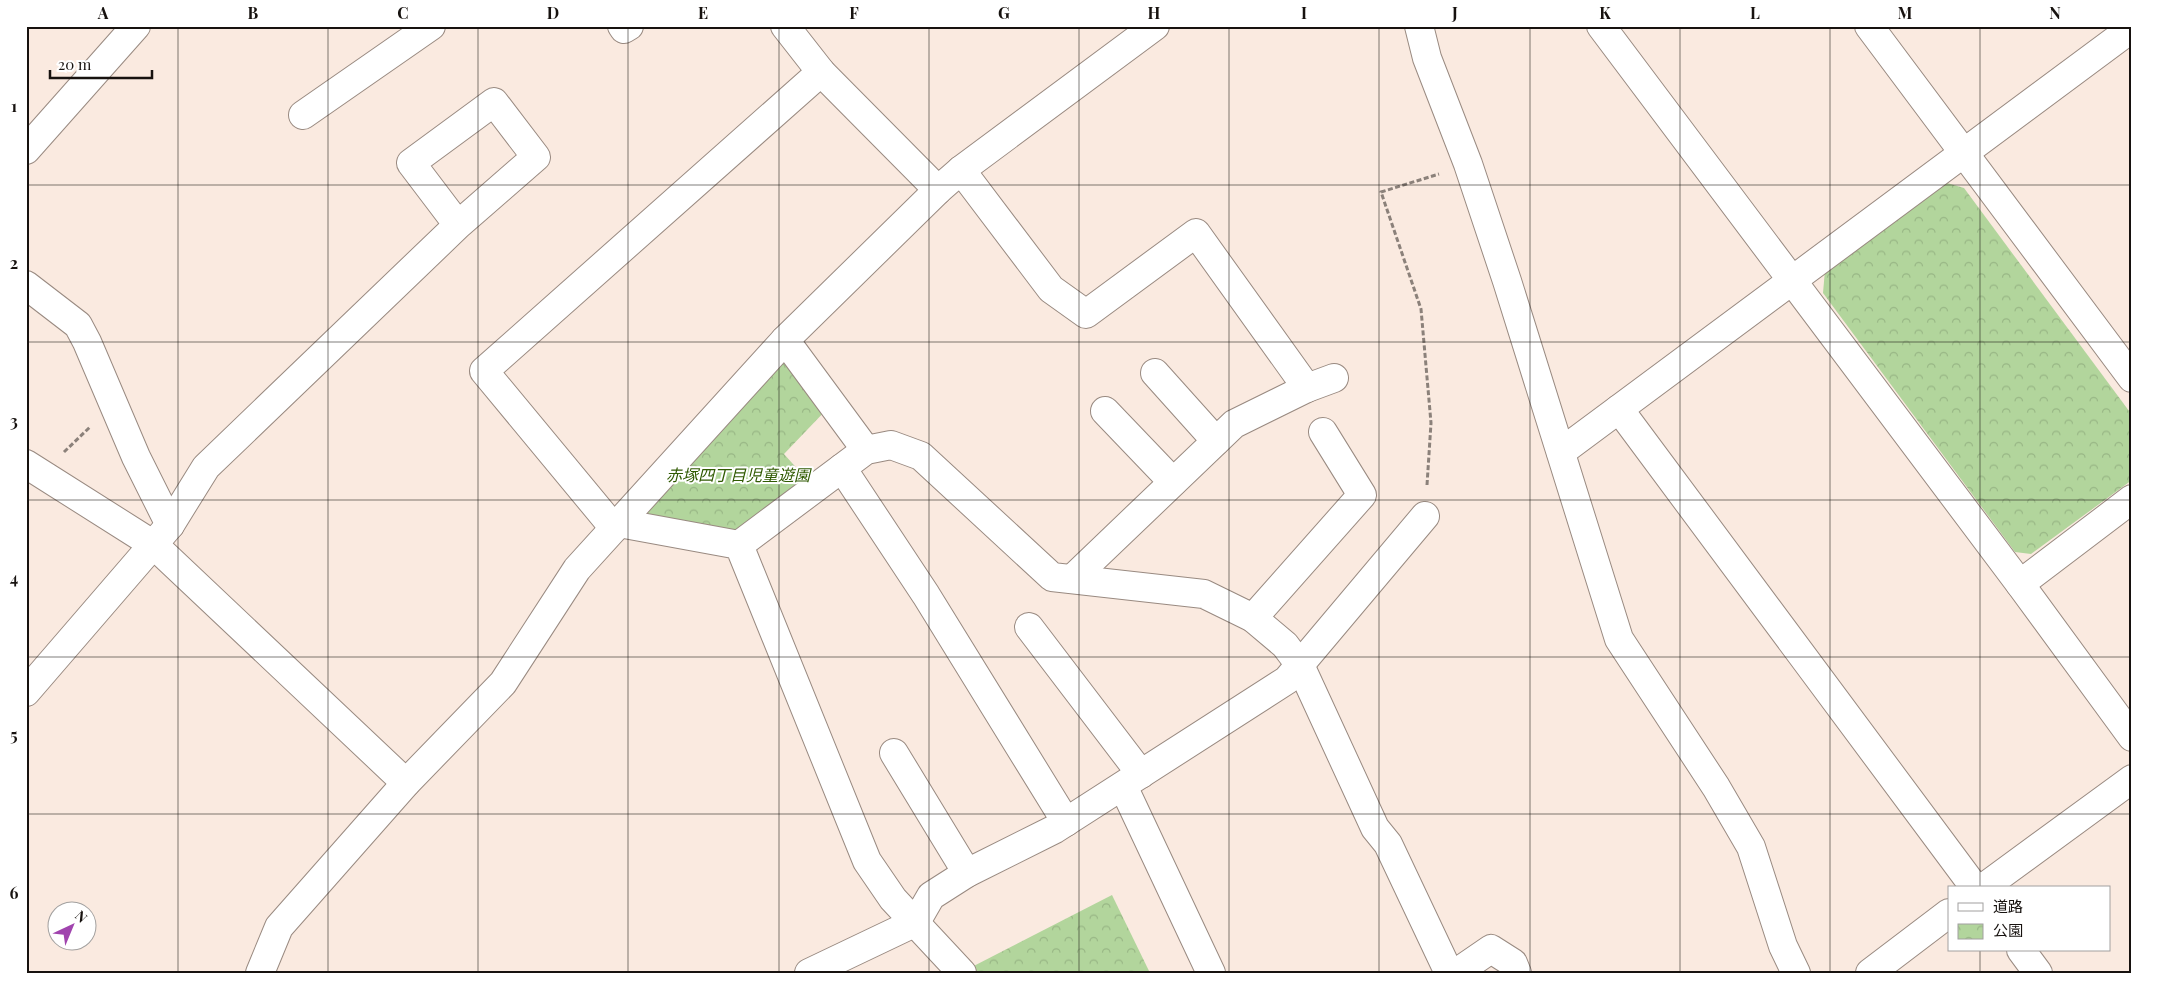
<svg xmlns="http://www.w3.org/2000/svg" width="2158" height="999" font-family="'Playfair Display','Noto Sans JP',serif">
<defs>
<pattern id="park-crowns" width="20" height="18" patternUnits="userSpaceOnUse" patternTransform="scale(1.25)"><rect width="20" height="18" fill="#b2d59c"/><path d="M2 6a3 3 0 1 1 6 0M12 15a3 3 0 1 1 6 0" fill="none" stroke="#98b685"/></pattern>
</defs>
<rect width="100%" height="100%" fill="#faeae0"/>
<g fill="url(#park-crowns)">
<polygon points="1947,183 1964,188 2132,415 2132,480 2031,554 2015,552 1823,293 1825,270"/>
<polygon points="785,348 828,408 784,454 809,482 741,537 635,516"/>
<polygon points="1112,895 1150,973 965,973 964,971"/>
</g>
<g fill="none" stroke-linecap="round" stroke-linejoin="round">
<defs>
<g id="minor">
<polyline points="622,26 624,29 629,26"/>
<polyline points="785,26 821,72 938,190"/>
<polyline points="1419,26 1427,58 1468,164 1507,281 1619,639 1716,787 1751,847 1783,946 1796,973"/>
<polyline points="1601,26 2020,584 2132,737"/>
<polyline points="1869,26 2132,378"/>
<polyline points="303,115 431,26"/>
<polyline points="26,150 136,26"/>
<polyline points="961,170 1051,289 1086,314 1196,233 1307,388"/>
<polyline points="26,285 78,325 87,342 136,457 170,525"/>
<polyline points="785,340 866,450"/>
<polyline points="1155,373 1216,441"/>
<polyline points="1619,409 1975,888"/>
<polyline points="1105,411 1173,482"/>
<polyline points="1561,452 2132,28"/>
<polyline points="26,464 154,545 406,783"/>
<polyline points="842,468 926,595 1066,822"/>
<polyline points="619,523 739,545 867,861 893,899 962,973"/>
<polyline points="614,528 484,371 821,72"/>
<polyline points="739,545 866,450 891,445 921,456 1052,577 1204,594 1253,618 1285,645 1300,665 1375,828 1388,844 1449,973"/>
<polyline points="1072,579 1234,424 1307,388 1334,378"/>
<polyline points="2020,584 2132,499"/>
<polyline points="1253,618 1362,495 1323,432"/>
<polyline points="1029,627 1141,774"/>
<polyline points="26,692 170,525 206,467 458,225 536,157 494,102 411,163 458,225"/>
<polyline points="894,753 967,873"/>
<polyline points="1123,786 1211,973"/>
<polyline points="1983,888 2132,779"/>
<polyline points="2021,950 2038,973"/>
<polyline points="260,973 279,927 406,783 503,683 577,569 785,340 938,190 961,170 1155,26"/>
<polyline points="809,973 916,922 931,896 967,873 1055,829 1287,680 1425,516"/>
<polyline points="1456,973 1491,949 1513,963 1517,973"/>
<polyline points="1870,973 1949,913"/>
</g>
</defs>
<use href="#minor" stroke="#998a81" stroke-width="30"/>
<g stroke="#8b817a" stroke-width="3" stroke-dasharray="5 2.5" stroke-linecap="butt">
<polyline points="64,452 90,427"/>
<polyline points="1427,485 1431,423 1421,309 1381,192 1439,174"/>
</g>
<use href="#minor" stroke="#fff" stroke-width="28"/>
</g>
<path fill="none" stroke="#17120f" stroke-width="1" stroke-opacity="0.55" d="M178,26V973M328,26V973M478,26V973M628,26V973M779,26V973M929,26V973M1079,26V973M1229,26V973M1379,26V973M1530,26V973M1680,26V973M1830,26V973M1980,26V888M26,185H2132M26,342H2132M26,500H2132M26,657H2132M26,814H2132M1980,950V973"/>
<g text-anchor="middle" stroke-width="4" stroke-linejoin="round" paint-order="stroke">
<g font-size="16" font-style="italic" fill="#305a02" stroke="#fff">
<text x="738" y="481">赤塚四丁目児童遊園</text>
</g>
</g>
<rect width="2158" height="999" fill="none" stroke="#ffffff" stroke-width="55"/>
<rect x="1948" y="886" width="162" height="65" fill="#ffffff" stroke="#a2a09f"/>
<rect x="1958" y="903" width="25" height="8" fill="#ffffff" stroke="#a2a09f"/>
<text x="1993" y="912" font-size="15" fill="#17120f">道路</text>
<rect x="1958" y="924" width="25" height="15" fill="url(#park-crowns)" stroke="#a2a09f"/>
<text x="1993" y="936" font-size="15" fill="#17120f">公園</text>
<g transform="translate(72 926) rotate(44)"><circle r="24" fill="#ffffff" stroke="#a2a09f"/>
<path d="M0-4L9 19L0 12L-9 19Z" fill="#a044ae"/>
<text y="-8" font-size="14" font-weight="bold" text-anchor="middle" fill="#17120f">N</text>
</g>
<path d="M50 70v8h102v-8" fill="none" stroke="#17120f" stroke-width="2.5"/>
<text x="58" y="70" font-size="15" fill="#17120f" stroke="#ffffff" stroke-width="4" paint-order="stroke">20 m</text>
<rect x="28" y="28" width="2102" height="944" fill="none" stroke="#17120f" stroke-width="2"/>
<g font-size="16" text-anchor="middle" font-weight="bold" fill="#17120f">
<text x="103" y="19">A</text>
<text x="253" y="19">B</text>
<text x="403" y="19">C</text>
<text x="553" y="19">D</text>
<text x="703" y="19">E</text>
<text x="854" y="19">F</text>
<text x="1004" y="19">G</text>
<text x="1154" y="19">H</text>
<text x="1304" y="19">I</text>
<text x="1455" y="19">J</text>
<text x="1605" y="19">K</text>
<text x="1755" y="19">L</text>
<text x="1905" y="19">M</text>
<text x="2055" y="19">N</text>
<text x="14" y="112">1</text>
<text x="14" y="269">2</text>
<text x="14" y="427">3</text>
<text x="14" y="584">4</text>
<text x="14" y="741">5</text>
<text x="14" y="899">6</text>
</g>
</svg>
